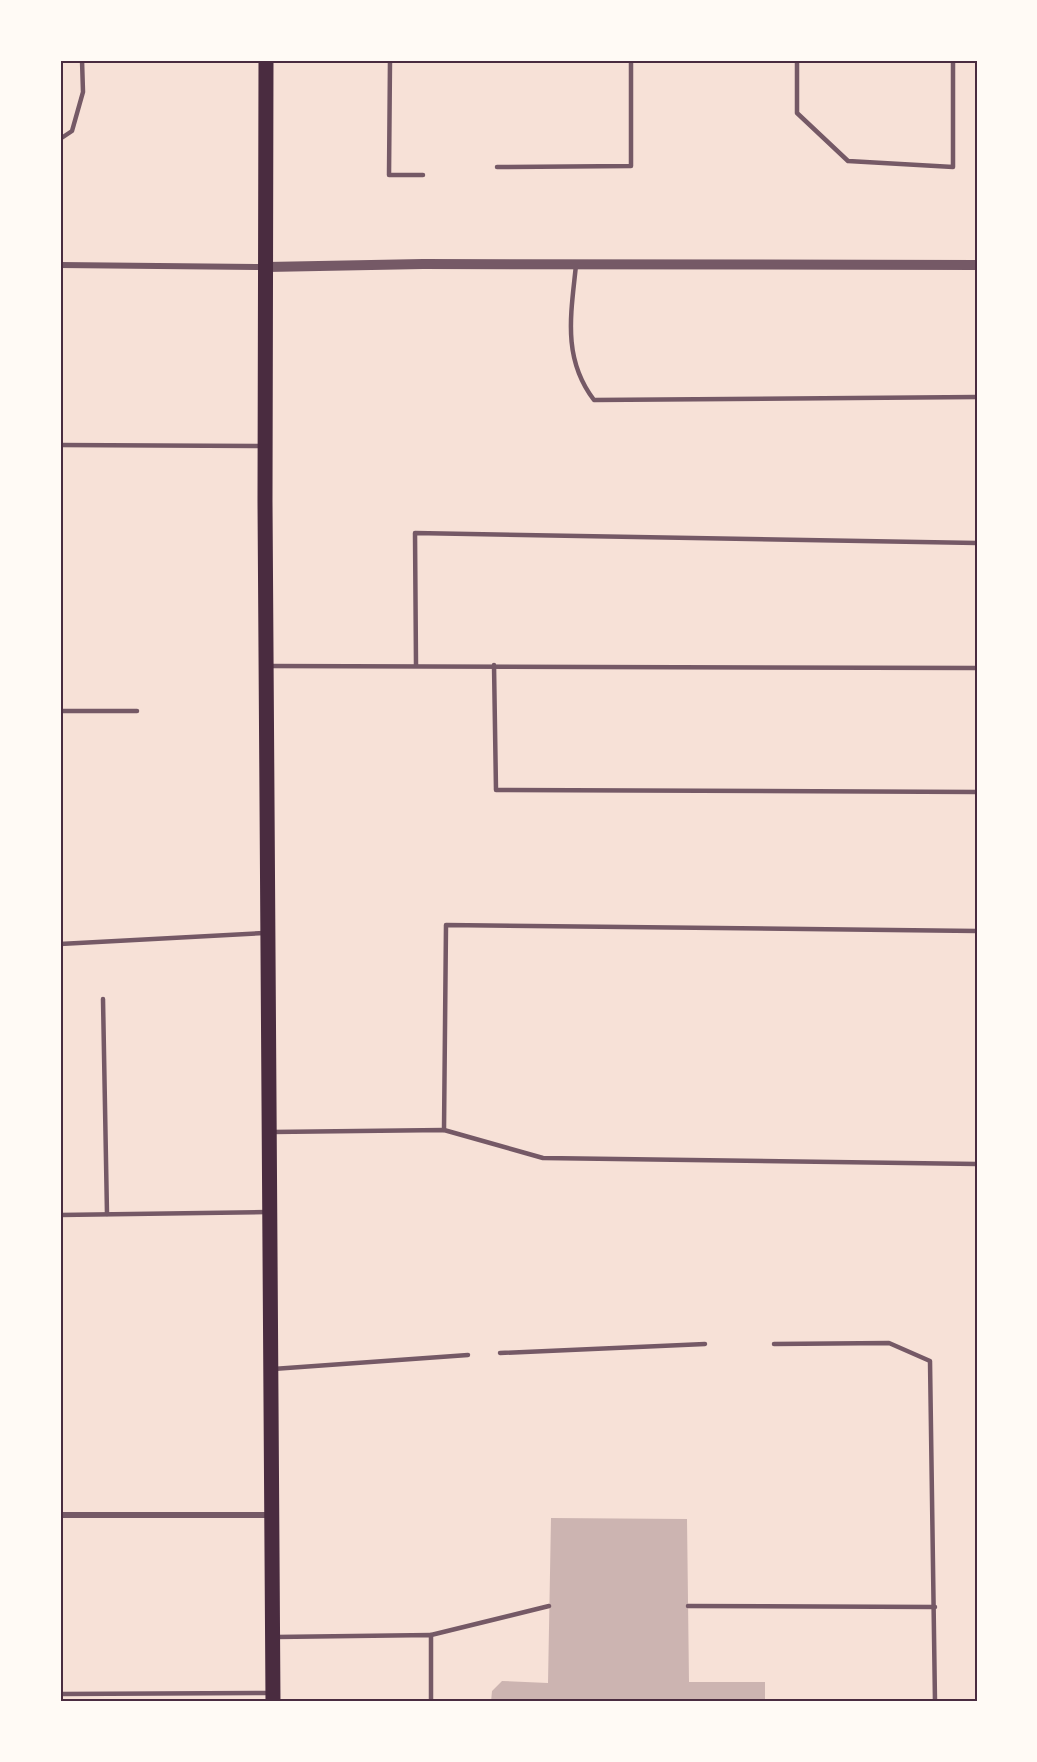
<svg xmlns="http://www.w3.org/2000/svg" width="1037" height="1762" font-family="Montserrat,sans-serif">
<rect width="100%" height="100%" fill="#f7e1d7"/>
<polygon fill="#ccb4b1" points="551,1518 687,1519 689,1682 765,1682 765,1702 491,1702 492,1691 502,1681 548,1683"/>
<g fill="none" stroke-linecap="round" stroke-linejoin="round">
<g stroke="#755966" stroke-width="4.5">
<polyline points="390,60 389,175 423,175"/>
<polyline points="797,60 797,113 848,161 953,167 953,60"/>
<polyline points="60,139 72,131 83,92 82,60"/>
<polyline points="497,167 631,166 631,60"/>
<path d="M576,265C571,314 562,358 594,400L977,397"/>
<polyline points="60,445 263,446"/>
<polyline points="416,665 415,533 977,543"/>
<polyline points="494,665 496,790 977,792"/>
<polyline points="269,666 977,668"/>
<polyline points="60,711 137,711"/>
<polyline points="60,944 264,933"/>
<polyline points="103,999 107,1214"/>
<polyline points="444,1130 446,925 977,931"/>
<polyline points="272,1132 444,1130 543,1158 977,1164"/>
<polyline points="60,1215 267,1212"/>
<polyline points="774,1344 889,1343 930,1361 935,1702"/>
<polyline points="500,1353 705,1344"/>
<polyline points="273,1369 468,1355"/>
<polyline points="688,1606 935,1607"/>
<polyline points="431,1635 549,1606"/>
<polyline points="276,1637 431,1635 431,1702"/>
<polyline points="60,1694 270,1693"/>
</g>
<g stroke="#755966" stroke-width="6">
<polyline points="60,265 266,267"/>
<polyline points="60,1515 271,1515"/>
</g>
<polyline stroke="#755966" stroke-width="10" points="267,267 423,264 977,265"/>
<polyline stroke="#4a2c40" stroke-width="15" points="266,60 265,501 273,1702"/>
</g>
<rect width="1037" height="1762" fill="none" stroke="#fffaf5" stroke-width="123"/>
<rect x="62" y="62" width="914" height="1638" fill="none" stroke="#4a2c40" stroke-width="2"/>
</svg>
